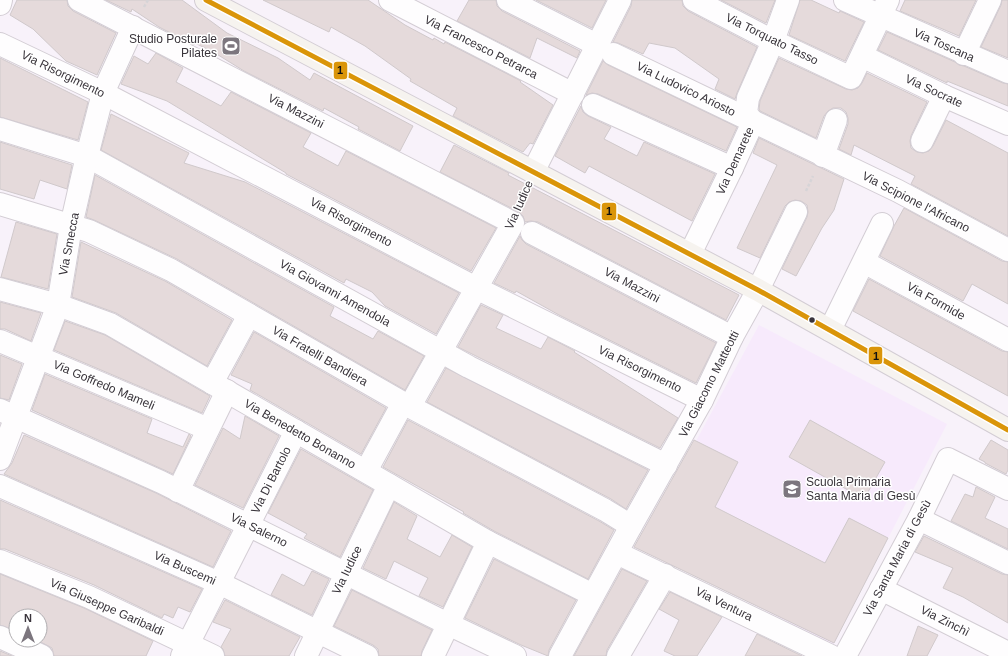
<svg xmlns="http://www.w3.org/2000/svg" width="1008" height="656" font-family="Arial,sans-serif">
<rect width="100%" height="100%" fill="#f8f2fa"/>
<polygon fill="#f7eafc" points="759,325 947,424 833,645 642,548 696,441"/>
<g fill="#e5dadb" stroke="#d0c9cb">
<polygon points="17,0 67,0 68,6 73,11 116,33 97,75 66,61 33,29 10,15"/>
<polygon points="106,0 182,0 227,33 278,58 310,80 314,73 413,126 400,151 358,129 359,127 324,108 323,111 244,71 215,53 195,43 194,45 159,27 132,9 131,12"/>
<polygon points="263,0 368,0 405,25 433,40 434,38 444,44 445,42 521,81 520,82 553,105 533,144 530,143 523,152 453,116 457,108 410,81 411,79 365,46 331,27 329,32"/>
<polygon points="469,0 496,0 497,6 502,11 580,51 577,58 537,38 530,58 457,21"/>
<polygon points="536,0 606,0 592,28"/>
<polygon points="632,0 682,0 683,6 688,11 757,47 737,93 735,99 715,89 719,79 675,48 649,43 643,54 618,43 613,42 631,6"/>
<polygon points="721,0 775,0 766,23"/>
<polygon points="800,0 811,0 839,13 840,11 864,22 845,61 789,35"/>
<polygon points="905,0 976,0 959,36 900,11"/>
<polygon points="1002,0 1008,0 1008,58 981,47 1001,5"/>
<polygon points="887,32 955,62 959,65 964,66 1003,83 1008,84 1008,106 947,81 947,83 878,50"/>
<polygon points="156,53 183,68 176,82 221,106 231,92 311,133 303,147 338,166 346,151 496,228 471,271 286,174 286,173 167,101 121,84 134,56 148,64"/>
<polygon points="0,58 88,102 78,140 0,117"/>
<polygon points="779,58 846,89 852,90 858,88 862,83 867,73 927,102 911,136 910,141 911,148 917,152 923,153 929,151 933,146 946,120 1008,153 1008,236 911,184 915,176 854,145 851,155 839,149 848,124 848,118 846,112 841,108 833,108 828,111 824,116 816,138 760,111 759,109 760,101"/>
<polygon points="603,61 608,65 737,127 726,151 598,94 592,93 586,95"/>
<polygon points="581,106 583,112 588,116 611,127 604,139 637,156 644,142 715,174 692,221 589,166 585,173 555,156"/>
<polygon points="111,114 189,153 184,163 245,182 459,293 436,334 385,306 372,292 346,279 344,283 101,150"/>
<polygon points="759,138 844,179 834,210 822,228 796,276 782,269 807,217 808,212 807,205 801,201 795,200 789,202 785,206 760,258 737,248 777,165 753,153"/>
<polygon points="0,142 72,165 67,189 40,180 34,199 0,189"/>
<polygon points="454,145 509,173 508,175 739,295 726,320 538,222 531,221 525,222 523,216 519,212 440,172"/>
<polygon points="95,175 334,307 330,316 373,339 378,331 424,356 405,390 177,259 94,220 86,217"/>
<polygon points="904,208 1002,261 1008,262 1008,304 972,284 963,301 880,256 894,226"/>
<polygon points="16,222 57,234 48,289 1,277"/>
<polygon points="520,236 522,240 526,244 716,343 696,383 559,315 516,291 515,293 494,283"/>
<polygon points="81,242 165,281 232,320 207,366 116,313 72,297"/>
<polygon points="869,279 1002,351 1008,352 1008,396 853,311"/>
<polygon points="0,302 41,313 31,341 5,329 0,329"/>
<polygon points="481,305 503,315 496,328 541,349 548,337 575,351 574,352 678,418 660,448 458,347"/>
<polygon points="65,321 105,335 210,396 202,413 54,350"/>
<polygon points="254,332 386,408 361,454 250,390 252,384 231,375"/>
<polygon points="0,355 22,364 9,400 0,398"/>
<polygon points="446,368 648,470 626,509 611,499 427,402"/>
<polygon points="45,374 152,419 147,433 183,447 189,434 191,436 173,474 32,410"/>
<polygon points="245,416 279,436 243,508 195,485 223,428 240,439"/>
<polygon points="408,420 599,521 614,530 588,579 494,531 463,513 464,512 383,467"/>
<polygon points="810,420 885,462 864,499 789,457"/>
<polygon points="24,435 156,493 231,531 213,567 4,474 12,463"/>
<polygon points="694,440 738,462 715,507 825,563 849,518 888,538 834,643 634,547"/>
<polygon points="991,440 1008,450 1008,470 1006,474 985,463 985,462 979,459"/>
<polygon points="301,449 373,490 340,557 304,538 307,534 268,513"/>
<polygon points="976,487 995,497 985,518 1008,529 1008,549 951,521 965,494 973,497"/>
<polygon points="0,500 202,589 190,612 178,607 173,618 164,614 162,618 94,585 5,549 0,549"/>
<polygon points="394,502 417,516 407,539 440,557 452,535 472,547 443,607 419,596 428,578 394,561 386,579 363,568"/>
<polygon points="924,536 1002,574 1008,575 1008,623 963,597 943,588 953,568 915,552"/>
<polygon points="494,559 576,600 549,650 548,656 521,645 465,618"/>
<polygon points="622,569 647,581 607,650 606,656 574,656"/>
<polygon points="312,571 329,579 312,615 271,595 282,574 304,586"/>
<polygon points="0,574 84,608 153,641 146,656 54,656 52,648 37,640 40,640 40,616 16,616 16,631 0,625"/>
<polygon points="352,590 432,630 422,651 421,656 379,656 378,649 373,645 334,626"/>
<polygon points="670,592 722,617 697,656 675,656 664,651 679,620 659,609"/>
<polygon points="225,600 300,637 289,656 225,656 223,649 221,647 231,629 213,622"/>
<polygon points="918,626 938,635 927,656 907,656"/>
<polygon points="757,634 802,656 745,656"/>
<polygon points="0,651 12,656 0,656"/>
</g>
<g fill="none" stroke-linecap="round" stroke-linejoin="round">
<defs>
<g id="street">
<polyline points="79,0 513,223 410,406"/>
<polyline points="390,0 573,94"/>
<polyline points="508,0 597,45"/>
<polyline points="694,0 773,41 851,78 888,0"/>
<polyline points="845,0 1008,72"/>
<polyline points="0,4 1,0"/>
<polyline points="0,44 103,93 476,288 702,400"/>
<polyline points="613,54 898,191 1008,250"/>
<polyline points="964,54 990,0"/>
<polyline points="862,56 944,96 1008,124"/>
<polyline points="593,105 732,168"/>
<polyline points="0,129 87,156 469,367 666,465"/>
<polyline points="922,141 944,96"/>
<polyline points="823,156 836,120"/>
<polyline points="533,172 620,0"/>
<polyline points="0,204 89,231 171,270 403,403 605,510 631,526"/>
<polyline points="532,233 732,337"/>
<polyline points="690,254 732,168 753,122 746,113 748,98 773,41 788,0"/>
<polyline points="864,262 1008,340"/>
<polyline points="0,289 58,305 110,324 488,542 593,595"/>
<polyline points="830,330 882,224"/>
<polyline points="0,341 208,429"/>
<polyline points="212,383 249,315"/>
<polyline points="0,410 161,482 448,624 515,656"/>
<polyline points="0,459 58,305 71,226 87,156 103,93 133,27"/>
<polyline points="366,471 403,403"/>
<polyline points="0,486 219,583 367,656"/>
<polyline points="178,491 227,391"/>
<polyline points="919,519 1008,563"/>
<polyline points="617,553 831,656"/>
<polyline points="0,561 89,597 213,656"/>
<polyline points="881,589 1008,653"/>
<polyline points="0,637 42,656"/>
<polyline points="182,656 296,431"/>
<polyline points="306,656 389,485"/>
<polyline points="433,656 488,542"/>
<polyline points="560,656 631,526 702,400 732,337 758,290 796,212"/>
<polyline points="618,656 665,575"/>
<polyline points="845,656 919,519 948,459 1008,489"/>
</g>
<polyline id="secondary" points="206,0 758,290 1008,430"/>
</defs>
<use href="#street" stroke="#d3cdd4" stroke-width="24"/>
<use href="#secondary" stroke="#d3cdd4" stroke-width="24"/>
<g stroke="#d6d4d7" stroke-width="2.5" stroke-dasharray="3 2" stroke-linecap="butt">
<polyline points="144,7 148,0"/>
<polyline points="806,191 813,176"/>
</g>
<use href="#street" stroke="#fefdfe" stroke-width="22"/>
<use href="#secondary" stroke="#f6f3ef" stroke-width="22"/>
<defs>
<polyline id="bus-1" points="206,0 758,290 1008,430"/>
</defs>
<use href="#bus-1" stroke="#fff" stroke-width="8"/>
<use href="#bus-1" stroke="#da9509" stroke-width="5"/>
</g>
<defs>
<symbol id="stadium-square" viewBox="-11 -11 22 22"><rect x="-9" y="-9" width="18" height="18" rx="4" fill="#7c767e" stroke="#fff"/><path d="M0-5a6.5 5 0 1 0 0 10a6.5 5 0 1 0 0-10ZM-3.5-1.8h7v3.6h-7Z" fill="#fff"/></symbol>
<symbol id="school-square" viewBox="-11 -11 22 22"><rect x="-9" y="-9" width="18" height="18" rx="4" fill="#7c767e" stroke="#fff"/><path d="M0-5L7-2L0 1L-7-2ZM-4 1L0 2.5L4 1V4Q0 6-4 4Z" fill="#fff"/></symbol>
</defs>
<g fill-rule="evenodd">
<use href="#stadium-square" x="220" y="35" width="22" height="22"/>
<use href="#school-square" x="781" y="478" width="22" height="22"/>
</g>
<circle fill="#39343b" stroke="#fff" stroke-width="1.5" cx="812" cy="320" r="3.5"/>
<g text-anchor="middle" stroke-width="3" stroke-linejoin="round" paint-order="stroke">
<g font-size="12" fill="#39343b" stroke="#fff" text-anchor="end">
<text x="217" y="43">Studio Posturale<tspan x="217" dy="14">Pilates</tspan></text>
<text x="806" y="486" text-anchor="start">Scuola Primaria<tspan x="806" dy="14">Santa Maria di Gesù</tspan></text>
</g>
<g font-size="12" fill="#39343b" stroke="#fff">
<text transform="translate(772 39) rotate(26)" y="4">Via Torquato Tasso</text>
<text transform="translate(944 45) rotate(24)" y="4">Via Toscana</text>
<text transform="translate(481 47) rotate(27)" y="4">Via Francesco Petrarca</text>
<text transform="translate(63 74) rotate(26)" y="4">Via Risorgimento</text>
<text transform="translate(686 89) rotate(26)" y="4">Via Ludovico Ariosto</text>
<text transform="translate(934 91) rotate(25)" y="4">Via Socrate</text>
<text transform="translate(296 111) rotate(27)" y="4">Via Mazzini</text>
<text transform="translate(735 161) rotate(-65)" y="4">Via Demarete</text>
<text transform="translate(916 202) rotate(27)" y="4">Via Scipione l'Africano</text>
<text transform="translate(519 205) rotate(-66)" y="4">Via Iudice</text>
<text transform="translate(351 222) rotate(28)" y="4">Via Risorgimento</text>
<text transform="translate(69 244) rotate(-79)" y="4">Via Smecca</text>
<text transform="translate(632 285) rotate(28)" y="4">Via Mazzini</text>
<text transform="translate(335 293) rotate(29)" y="4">Via Giovanni Amendola</text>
<text transform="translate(936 301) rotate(29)" y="4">Via Formide</text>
<text transform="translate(320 356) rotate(30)" y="4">Via Fratelli Bandiera</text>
<text transform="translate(640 369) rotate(26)" y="4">Via Risorgimento</text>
<text transform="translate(709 384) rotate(-63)" y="4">Via Giacomo Matteotti</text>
<text transform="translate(104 385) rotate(23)" y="4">Via Goffredo Mameli</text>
<text transform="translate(300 434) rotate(30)" y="4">Via Benedetto Bonanno</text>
<text transform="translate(271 480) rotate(-63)" y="4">Via Di Bartolo</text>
<text transform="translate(259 530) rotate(26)" y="4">Via Salerno</text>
<text transform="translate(897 558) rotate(-62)" y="4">Via Santa Maria di Gesù</text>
<text transform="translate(185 568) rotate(24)" y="4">Via Buscemi</text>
<text transform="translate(347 570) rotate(-64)" y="4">Via Iudice</text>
<text transform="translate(724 604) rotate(26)" y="4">Via Ventura</text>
<text transform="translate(107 607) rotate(24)" y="4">Via Giuseppe Garibaldi</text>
<text transform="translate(945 621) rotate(27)" y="4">Via Zinchì</text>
</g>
</g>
<g stroke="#fff" stroke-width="1.5">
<rect x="333" y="61" width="15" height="19" rx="4" fill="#da9509"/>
<rect x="601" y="202" width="16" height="19" rx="4" fill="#da9509"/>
<rect x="868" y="346" width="15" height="19" rx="4" fill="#da9509"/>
</g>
<g font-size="11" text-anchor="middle" font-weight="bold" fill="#111">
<text x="340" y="74">1</text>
<text x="609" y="215">1</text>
<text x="876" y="360">1</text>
</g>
<g transform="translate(28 628)"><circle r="19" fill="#ffffff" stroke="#b0aeb1"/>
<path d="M0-3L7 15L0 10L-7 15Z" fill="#7c767e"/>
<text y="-6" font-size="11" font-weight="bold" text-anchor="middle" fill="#39343b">N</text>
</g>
</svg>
